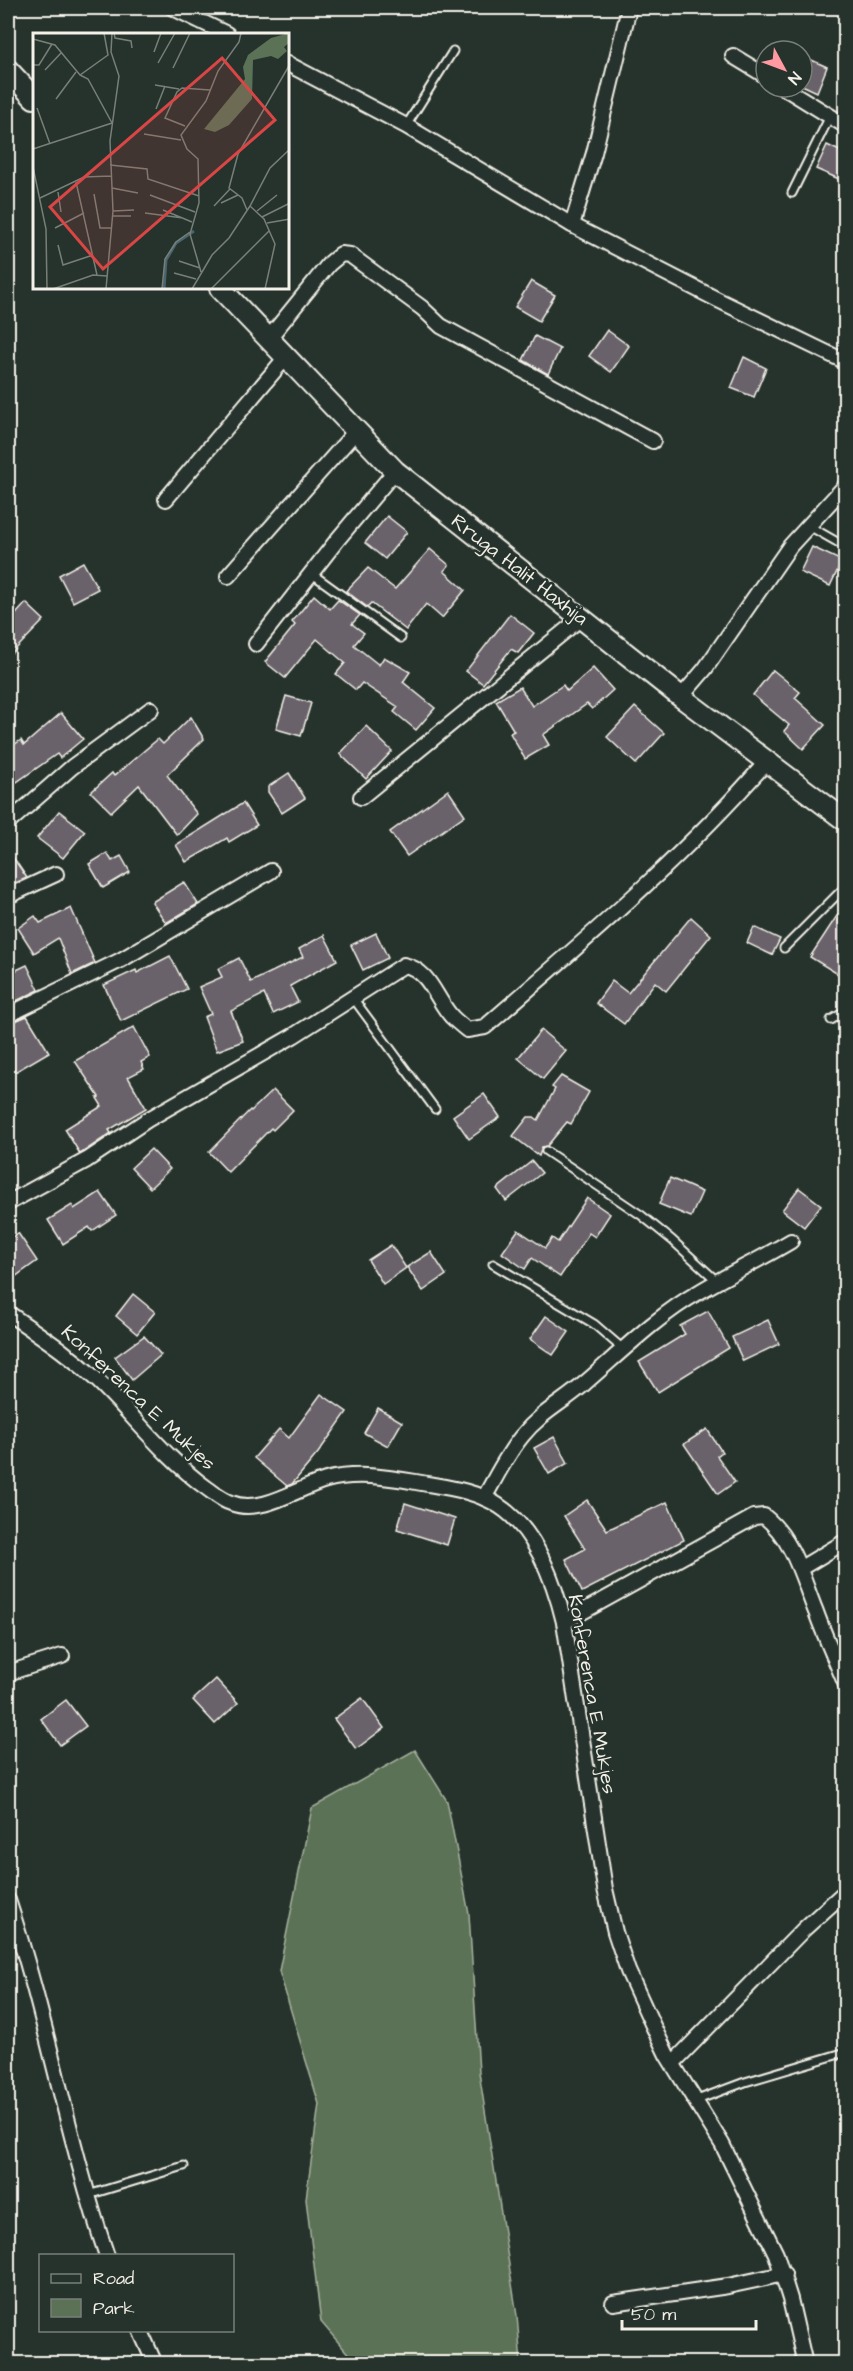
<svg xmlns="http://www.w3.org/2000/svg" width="853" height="2371" font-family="'Architects Daughter',sans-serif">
<rect width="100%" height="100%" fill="#26332d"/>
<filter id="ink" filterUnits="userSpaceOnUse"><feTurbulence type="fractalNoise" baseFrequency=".0167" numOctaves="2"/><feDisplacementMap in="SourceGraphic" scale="12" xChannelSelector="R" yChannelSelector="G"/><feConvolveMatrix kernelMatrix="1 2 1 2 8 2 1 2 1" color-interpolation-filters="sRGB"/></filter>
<g filter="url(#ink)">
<polygon fill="#5b7256" stroke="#a8b29f" stroke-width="1.5" points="415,1750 447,1801 469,1914 479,2072 517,2316 521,2363 356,2363 321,2322 306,2199 319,2104 279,1971 312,1808"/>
<g fill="#69626b" stroke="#f4f1e8" stroke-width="1.5">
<polygon points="807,58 827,67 817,92 802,85 802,69"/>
<polygon points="827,145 846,154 846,182 816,169"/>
<polygon points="531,281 555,295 539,321 515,307"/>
<polygon points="607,330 629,346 611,372 589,356"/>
<polygon points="535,336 560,349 548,374 523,360"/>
<polygon points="744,357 766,368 754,397 731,388"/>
<polygon points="387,516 407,532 385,559 365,543"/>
<polygon points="812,547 842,561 830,586 800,572"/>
<polygon points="430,549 449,565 444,571 465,590 442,618 426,604 406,630 371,603 367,607 346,591 368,568 395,589"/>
<polygon points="83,562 98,589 73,602 59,575"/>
<polygon points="314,595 330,609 338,600 360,615 352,624 364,633 354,645 379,665 384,657 410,672 403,682 435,708 416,730 394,712 398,707 362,683 356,690 336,674 345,663 317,639 285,678 265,662 295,625 292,622"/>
<polygon points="26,603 44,620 8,657 8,623"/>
<polygon points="510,614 534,633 518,653 511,649 483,684 466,671"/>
<polygon points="593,668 613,690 592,709 587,704 543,735 549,745 525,759 510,733 514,731 496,701 520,687 532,706 563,685 567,691"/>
<polygon points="773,670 800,692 795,698 825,725 803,749 784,731 789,725 753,695"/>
<polygon points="286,696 311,703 301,736 276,729"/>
<polygon points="635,707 664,733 636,764 607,737"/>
<polygon points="61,713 83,739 60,758 57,754 8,788 8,749 21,740 24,745"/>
<polygon points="191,717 204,739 167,775 197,814 177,835 139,785 111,812 91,792 112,773 114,776 158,739 163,744"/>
<polygon points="366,726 392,751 366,779 340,754"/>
<polygon points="289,773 305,798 282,813 268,792 268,787"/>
<polygon points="448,790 465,815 407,856 390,832"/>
<polygon points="243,803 257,825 229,842 227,838 186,862 176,845"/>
<polygon points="59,811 85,831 63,858 37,838"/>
<polygon points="8,850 27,878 8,886"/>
<polygon points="107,853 112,861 121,856 130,872 103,888 89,864"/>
<polygon points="184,882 198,904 166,923 152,902"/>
<polygon points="846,902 846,979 810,957"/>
<polygon points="71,908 95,963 72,974 58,938 34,953 18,928 35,916 40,923"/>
<polygon points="691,917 711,935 666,991 655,982 624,1024 596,1003 612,981 628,993"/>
<polygon points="754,927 780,939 772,955 747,943"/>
<polygon points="376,933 388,958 363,970 351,945"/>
<polygon points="324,935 337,960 290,986 298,1002 273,1014 264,994 231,1011 243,1041 217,1051 204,1017 211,1014 199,987 222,977 218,969 239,958 251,982 303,957 299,949"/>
<polygon points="170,956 187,989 121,1021 104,985 136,970 137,973"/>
<polygon points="27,965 39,990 8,1005 8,974"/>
<polygon points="27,1016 49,1052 15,1072 8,1060 8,1024"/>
<polygon points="134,1027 150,1057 141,1062 144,1069 128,1077 146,1108 109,1130 111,1133 80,1154 65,1129 102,1106 97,1098 99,1097 75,1061"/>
<polygon points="541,1030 566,1051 543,1079 518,1058"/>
<polygon points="561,1076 589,1092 571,1124 567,1122 547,1146 542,1147 539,1156 513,1136 528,1117 534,1117 538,1120 555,1089 552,1087"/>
<polygon points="273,1090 293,1110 273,1130 271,1128 228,1172 209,1152 250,1110 251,1111"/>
<polygon points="484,1094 500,1117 469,1139 453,1116"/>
<polygon points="151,1149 170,1169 150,1188 131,1168"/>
<polygon points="532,1161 542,1173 506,1201 497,1189"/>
<polygon points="670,1178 702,1192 691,1217 659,1204"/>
<polygon points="799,1188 821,1205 804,1227 782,1210"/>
<polygon points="100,1192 116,1215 92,1231 89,1227 63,1244 48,1220 72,1205 74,1209"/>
<polygon points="587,1198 610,1214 595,1237 589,1233 560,1277 532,1258 525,1269 502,1253 518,1230 545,1248 552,1238 558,1242"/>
<polygon points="18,1233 37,1261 8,1282 8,1240"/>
<polygon points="391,1245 406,1268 383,1284 368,1260"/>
<polygon points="431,1252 446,1275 423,1291 407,1267"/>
<polygon points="133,1294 155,1312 137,1334 116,1316"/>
<polygon points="708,1311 729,1348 658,1392 639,1362 685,1334 680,1326"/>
<polygon points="546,1316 569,1332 553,1355 530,1339"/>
<polygon points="768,1320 779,1344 743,1361 732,1337"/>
<polygon points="144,1336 161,1355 132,1380 115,1357"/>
<polygon points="321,1394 347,1412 318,1453 292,1484 287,1486 254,1458 279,1429 289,1438"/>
<polygon points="378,1408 402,1422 388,1446 364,1433"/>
<polygon points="707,1429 722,1452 717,1456 735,1482 718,1494 684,1444"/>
<polygon points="554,1437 568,1463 549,1474 534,1448"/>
<polygon points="587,1500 607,1530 667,1502 684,1540 582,1592 566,1559 585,1549 564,1516"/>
<polygon points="405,1503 455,1519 447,1545 397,1529"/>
<polygon points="216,1679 238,1703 215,1724 193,1700"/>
<polygon points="362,1698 384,1728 356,1749 334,1719"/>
<polygon points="66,1700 86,1726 60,1745 41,1719"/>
</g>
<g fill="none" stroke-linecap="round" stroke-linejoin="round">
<defs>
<g id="lane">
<polyline points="406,126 453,51"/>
<polyline points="792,193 830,116"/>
<polyline points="809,526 846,547"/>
<polyline points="311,573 401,638"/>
<polyline points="784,948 846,886"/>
<polyline points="353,998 435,1109"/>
<polyline points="831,1020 846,1011"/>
<polyline points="546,1151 641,1215 672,1240 718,1282"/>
<polyline points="493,1264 594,1324 623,1349"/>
<polyline points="697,2100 745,2082 846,2052"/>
<polyline points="88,2195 184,2166"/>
</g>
<g id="street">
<polyline points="173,8 227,34"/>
<polyline points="733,56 766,76"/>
<polyline points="288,64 406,126 572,225 720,301 846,362"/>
<polyline points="783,87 846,126"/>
<polyline points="572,225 594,153 629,8"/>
<polyline points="269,338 329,264 341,254 350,255 422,308 441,326 653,441"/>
<polyline points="166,499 287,356"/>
<polyline points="228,576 356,431"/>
<polyline points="256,644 338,539 395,471"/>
<polyline points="681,697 705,669 790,546 846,485"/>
<polyline points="361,797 581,618"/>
<polyline points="8,823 72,767 151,709"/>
<polyline points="8,896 56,874"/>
<polyline points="8,1015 121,960 271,871"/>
<path d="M8,1203L87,1160L147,1120L293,1036L404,965C430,970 436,1000 452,1017C457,1022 462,1026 467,1030L485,1027C583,942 683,858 768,760"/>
<path d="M8,1313C41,1336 68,1353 98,1381C135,1417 166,1459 208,1489C215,1494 223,1501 231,1503C262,1515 297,1488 326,1480C355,1472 387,1477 416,1482C443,1487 476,1490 499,1506C536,1530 554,1581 564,1622L605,1889L615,1932L628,1971L654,2028L667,2055L722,2144L776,2254L790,2299L805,2364"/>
<path d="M484,1498C496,1477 507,1454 522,1436C541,1412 564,1402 585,1383C621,1352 657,1316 699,1292C729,1274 761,1259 791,1241"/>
<polyline points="801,1568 846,1541"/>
<path d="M564,1622L754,1517L764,1516C794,1540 802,1578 816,1612C825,1637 836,1661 846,1685"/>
<polyline points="8,1673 62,1656"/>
<path d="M8,1900C47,2017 67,2139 107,2256"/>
<polyline points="673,2063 804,1929 846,1891"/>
<polyline points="613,2303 728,2286 784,2274"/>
<polyline points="140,2330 155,2364"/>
</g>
<g id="secondary">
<polyline points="8,70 34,98"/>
<polyline points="220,288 395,471 681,697 846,821"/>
</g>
</defs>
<use href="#lane" stroke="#f4f1e8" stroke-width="11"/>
<use href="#street" stroke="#f4f1e8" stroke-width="18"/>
<use href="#secondary" stroke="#f4f1e8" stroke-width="24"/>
<use href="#lane" stroke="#26332d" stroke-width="7"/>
<use href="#street" stroke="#26332d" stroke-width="14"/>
<use href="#secondary" stroke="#26332d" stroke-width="20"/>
</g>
</g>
<g text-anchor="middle" stroke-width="5" stroke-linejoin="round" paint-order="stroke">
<g font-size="20" fill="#f4f1e8" stroke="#26332d">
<text transform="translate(520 569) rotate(38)" y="7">Rruga Halit Haxhija</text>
<text transform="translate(139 1397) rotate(43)" y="7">Konferenca E Mukjes</text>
<text transform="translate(593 1694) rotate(80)" y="7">Konferenca E Mukjes</text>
</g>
</g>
<g transform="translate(33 33)">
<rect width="256" height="256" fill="#26332d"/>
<path d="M256,0V10L251,14L254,18L245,26L238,23L220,27L219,66L196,92L182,99L171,96L212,46L210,34L215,22L238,5Z" fill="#5b7256"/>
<path fill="none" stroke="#48656e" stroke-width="3" d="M131,256L133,227L143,210L161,198"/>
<path fill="none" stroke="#787f78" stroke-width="1.5" d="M81,0L82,5L98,8L99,15M0,6L22,12L47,42L75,22L71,0M121,19L128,0M125,30L142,0M0,32H6L19,11M140,35L157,0M12,37L28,20M122,52L146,56M23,66L43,39M4,75L17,111M123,76L132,53M152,93L132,85L144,59L149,55L177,57M111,101L148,107M0,116L79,90L55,46L47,42M77,132L114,136L115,146L166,163M0,134L13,196L14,256M43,149L64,242M79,155L105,160M25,159L28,179M61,161L67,195H78M117,162L162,179M7,165L51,144L78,143M188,170L205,162M181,173L197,156M217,173L231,186L242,211L232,256M130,177L159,189M214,177L209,165L196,155L205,121L257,31M80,178L101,177M224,178L244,162M112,180L150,185M79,183H98M229,184L257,170M234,190L257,186M22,195L51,180M25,212L30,232L60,222M146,228L167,235M168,239L157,201L166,170L165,126L154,116L148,102L173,68L185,38L206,9L208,0M141,240L163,246M20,256L60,242L74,243M73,256L80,178L77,108L86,43L78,19L79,0M129,256L132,226L143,209L157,199M159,256L179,222L196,205L217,173L237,135L257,116M178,256L236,198"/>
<path fill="#da4645" fill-opacity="0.15" stroke="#da4645" stroke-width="3" d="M189,25L242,87L70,236L17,174Z"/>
<rect width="256" height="256" fill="none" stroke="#f4f1e8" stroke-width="3"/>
</g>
<rect width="853" height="2371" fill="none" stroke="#26332d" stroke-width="30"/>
<rect x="15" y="15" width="823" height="2341" fill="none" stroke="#f4f1e8" stroke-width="2" filter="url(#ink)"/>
<rect x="39" y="2254" width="195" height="78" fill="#26332d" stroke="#787f78" stroke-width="1.5"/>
<rect x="51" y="2274" width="30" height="9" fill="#26332d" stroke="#787f78" stroke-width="1.5"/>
<text x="93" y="2284" font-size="18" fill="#f4f1e8">Road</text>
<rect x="51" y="2299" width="30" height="18" fill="#5b7256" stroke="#787f78" stroke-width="1.5"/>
<text x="93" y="2314" font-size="18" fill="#f4f1e8">Park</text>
<g transform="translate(784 69) rotate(131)"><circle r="28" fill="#26332d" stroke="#787f78" stroke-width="1.5"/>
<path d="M0-4.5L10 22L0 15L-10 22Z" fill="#ff9aa2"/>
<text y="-9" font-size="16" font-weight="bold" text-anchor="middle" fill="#f4f1e8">N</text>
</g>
<path d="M622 2320v9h134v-9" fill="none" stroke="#f4f1e8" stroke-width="3"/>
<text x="631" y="2320" font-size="18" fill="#f4f1e8" stroke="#26332d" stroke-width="4.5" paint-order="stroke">50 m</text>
</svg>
